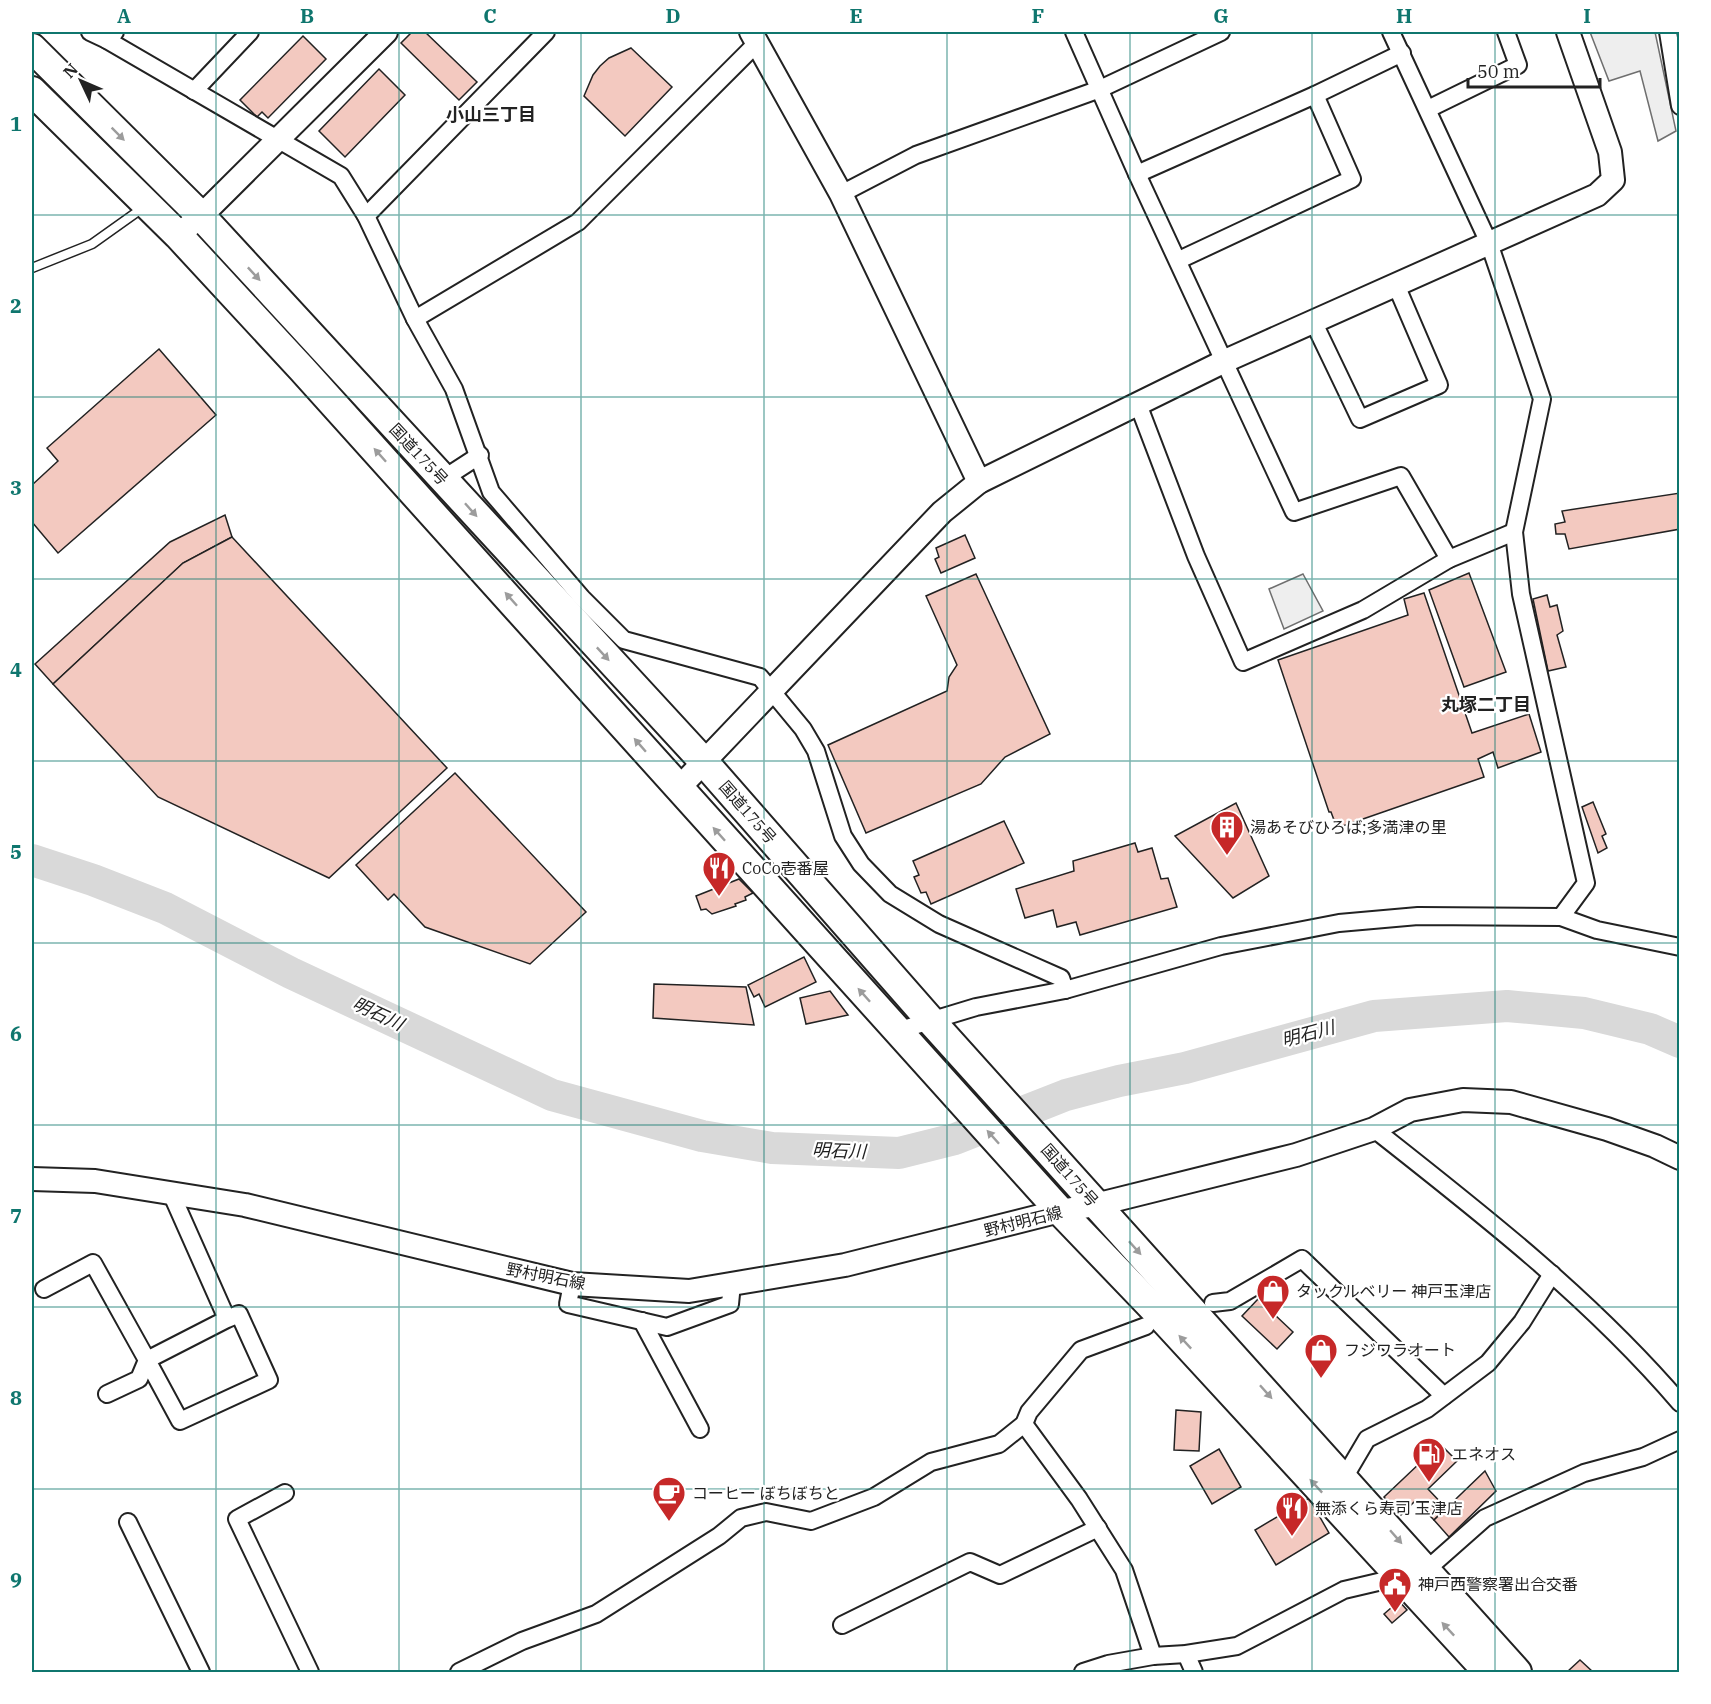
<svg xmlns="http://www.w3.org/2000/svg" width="1711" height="1704" font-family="'IBM Plex Serif','Noto Sans JP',serif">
<rect width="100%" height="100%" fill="#fff"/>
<g fill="#eee" stroke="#6f6f6f" stroke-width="1.5">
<polygon points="1590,32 1655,32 1676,131 1658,141 1640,71 1609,81"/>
<polygon points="1303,574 1323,611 1284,629 1269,589"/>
</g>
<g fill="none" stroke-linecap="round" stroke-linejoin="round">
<polyline stroke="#d9d9d9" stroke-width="32" points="32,860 93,880 165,908 291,973 552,1095 702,1136 772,1148 899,1153 955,1139 1066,1095 1119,1081 1185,1068 1374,1016 1507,1006 1584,1013 1650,1029 1680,1042"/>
</g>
<g fill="#f3c9c0" stroke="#222" stroke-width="1.5">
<polygon points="412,32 425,32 477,82 459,100 401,43"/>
<polygon points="303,36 326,59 268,118 262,112 257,117 240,100"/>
<polygon points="631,48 672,87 625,136 584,96 593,75 600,66 609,58"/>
<polygon points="379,69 405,95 345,157 319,131"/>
<polygon points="159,349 216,415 58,553 32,522 32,485 58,461 47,448"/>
<polygon points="1680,493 1680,529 1569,549 1565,534 1556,534 1555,524 1565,522 1562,511"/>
<polygon points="225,515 232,537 183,563 53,684 35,664 170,542"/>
<polygon points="965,535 975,558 941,573 935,559 939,557 936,548"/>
<polygon points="232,537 447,768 329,878 158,797 53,684 183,563"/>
<polygon points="1469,573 1506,672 1464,687 1429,590"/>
<polygon points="976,574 1050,734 1005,757 981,784 866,833 828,745 947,691 949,677 957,665 926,596"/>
<polygon points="1424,593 1472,733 1529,714 1541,752 1498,768 1493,752 1478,759 1484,777 1337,828 1331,812 1329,812 1278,660 1408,615 1404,599"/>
<polygon points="1547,595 1550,607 1557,605 1563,631 1557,635 1566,667 1548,671 1533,599"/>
<polygon points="455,773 586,912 530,964 425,927 394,894 388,900 356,865"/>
<polygon points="1593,802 1606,834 1602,836 1607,848 1598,853 1582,807"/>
<polygon points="1236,803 1269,876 1233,898 1175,836"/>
<polygon points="1004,821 1024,863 931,904 926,892 921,893 914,877 919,875 913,861"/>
<polygon points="1135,843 1138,852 1152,848 1161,879 1168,878 1177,907 1080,935 1076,922 1057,927 1053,910 1025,918 1016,889 1074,871 1073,861"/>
<polygon points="739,879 753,893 745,897 746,900 735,904 736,906 712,914 706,909 701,910 696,896"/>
<polygon points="804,957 816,982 765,1007 759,994 754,997 748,985"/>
<polygon points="654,984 746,987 754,1025 653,1018"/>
<polygon points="830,991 848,1015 806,1024 800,998"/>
<polygon points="1258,1299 1293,1332 1277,1349 1242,1316"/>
<polygon points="1176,1410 1201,1412 1199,1451 1174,1450"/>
<polygon points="1440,1444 1457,1461 1428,1489 1446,1508 1434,1520 1415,1501 1401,1515 1384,1497"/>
<polygon points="1219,1449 1241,1487 1212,1504 1190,1466"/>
<polygon points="1485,1471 1496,1491 1449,1537 1434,1520"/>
<polygon points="1309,1498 1329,1533 1276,1565 1255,1530"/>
<polygon points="1399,1601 1407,1610 1392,1623 1384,1614"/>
<polygon points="1580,1660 1593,1672 1567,1672"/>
</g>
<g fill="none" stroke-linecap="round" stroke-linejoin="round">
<defs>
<polyline id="lane" points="32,268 92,244 144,207"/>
<g id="street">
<polyline points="90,32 107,40"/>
<polyline points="115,32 107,40 341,176 366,216 415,319 454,389 491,492 582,598 624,640 760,677 803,729 816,751 843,836 861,864 890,894 939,924 1061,978 1065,990"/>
<polyline points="1074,32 1137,174 1294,512 1401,476 1449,559"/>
<polyline points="1391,32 1489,243 1542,399 1514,532 1521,594 1586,883 1561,917"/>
<polyline points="1668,32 1680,106"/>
<polyline points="194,91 250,32"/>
<polyline points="1428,109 1518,65 1506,32"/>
<polyline points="1137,174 1315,95 1402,53"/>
<polyline points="841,194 916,155 1100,89 1221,32"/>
<polyline points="366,216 546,32"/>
<polyline points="1179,260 1352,179 1315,95"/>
<polyline points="415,319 578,222 758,42"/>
<polyline points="1313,321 1360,419 1439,385 1396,285"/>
<polyline points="1138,404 1196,556 1243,662 1363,610 1449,559 1514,532"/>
<polyline points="443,479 480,455"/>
<polyline points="897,1031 976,1007 1065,990 1221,946 1339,923 1418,916 1561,917 1597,930 1680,947"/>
<path d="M1374,1129C1482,1214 1590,1298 1680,1403"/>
<polyline points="171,1193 227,1319 239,1314 269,1380 180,1421 147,1360 227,1319"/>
<polyline points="572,1284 568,1304 667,1327 730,1304 732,1284"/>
<polyline points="44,1289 93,1263 147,1360 139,1379 107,1394"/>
<polyline points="1213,1303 1230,1301 1302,1259 1444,1396"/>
<polyline points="642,1321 700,1429"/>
<polyline points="1024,1424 1079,1499 1124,1570 1153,1656"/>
<polyline points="1344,1478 1367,1439 1427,1409 1488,1363 1522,1322 1552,1274"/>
<polyline points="285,1493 237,1519 310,1672"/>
<polyline points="128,1522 201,1672"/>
<polyline points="842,1625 970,1562 1000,1575 1098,1528"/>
<polyline points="1186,1654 1194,1672"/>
<polyline points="459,1672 522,1641 596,1614 719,1536 741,1518 766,1512 811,1521 874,1497 931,1462 999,1444 1024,1424 1029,1412 1081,1350 1146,1326"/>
<polyline points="1083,1672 1108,1664 1153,1656 1186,1654 1237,1646 1344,1590 1425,1571 1485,1518 1584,1473 1643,1457 1680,1440"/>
</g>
<g id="secondary">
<polyline points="751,32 841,194 979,482"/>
<polyline points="178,235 201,216 386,32"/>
<polyline points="678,789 942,512 979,482 1225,361 1597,195 1613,180 1610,152 1568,32"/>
<polyline points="32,1179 95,1181 245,1205 572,1284 689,1291 845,1265 1060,1211 1095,1205 1296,1155 1374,1129 1410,1110 1463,1100 1511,1102 1607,1129 1655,1146 1680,1158"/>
</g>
<g id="highway">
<polyline points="32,48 201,216 704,762 931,1021 1517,1672"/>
<polyline points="32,91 178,235 302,369 1060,1211 1155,1310 1488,1672"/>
</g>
</defs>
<use href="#lane" stroke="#222" stroke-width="11"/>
<use href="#street" stroke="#222" stroke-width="20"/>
<use href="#secondary" stroke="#222" stroke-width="26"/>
<use href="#highway" stroke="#222" stroke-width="32"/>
<use href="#lane" stroke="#fff" stroke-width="8"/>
<use href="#street" stroke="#fff" stroke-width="16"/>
<use href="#secondary" stroke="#fff" stroke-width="22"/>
<use href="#highway" stroke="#fff" stroke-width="28"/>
</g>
<defs><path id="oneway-solid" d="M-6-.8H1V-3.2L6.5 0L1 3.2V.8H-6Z" transform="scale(1.5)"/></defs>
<g fill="#9c9c9c">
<use href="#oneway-solid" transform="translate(118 134) rotate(45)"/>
<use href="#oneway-solid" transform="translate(254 274) rotate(47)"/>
<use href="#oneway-solid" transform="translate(380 455) rotate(-132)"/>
<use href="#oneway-solid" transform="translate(471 510) rotate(48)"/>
<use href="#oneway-solid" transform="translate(511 599) rotate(-132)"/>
<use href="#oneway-solid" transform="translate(603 654) rotate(47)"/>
<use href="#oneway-solid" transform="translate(640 745) rotate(-131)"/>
<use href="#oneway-solid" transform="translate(719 834) rotate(-132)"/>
<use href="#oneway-solid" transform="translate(864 995) rotate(-132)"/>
<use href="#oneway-solid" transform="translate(993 1137) rotate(-132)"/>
<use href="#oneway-solid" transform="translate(1135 1248) rotate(48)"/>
<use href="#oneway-solid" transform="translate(1185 1342) rotate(-133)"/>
<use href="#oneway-solid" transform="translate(1266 1392) rotate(48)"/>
<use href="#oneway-solid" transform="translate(1316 1486) rotate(-133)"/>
<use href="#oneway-solid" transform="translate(1396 1537) rotate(49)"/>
<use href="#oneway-solid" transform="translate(1448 1629) rotate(-133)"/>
</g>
<path fill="none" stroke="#0f766e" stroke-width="1.5" stroke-opacity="0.55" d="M216,32V1672M399,32V1672M581,32V1672M764,32V1672M947,32V1672M1130,32V1672M1312,32V1672M1495,32V1672M32,215H1680M32,397H1680M32,579H1680M32,761H1680M32,943H1680M32,1125H1680M32,1307H1680M32,1489H1680"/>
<defs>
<symbol id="building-pin" viewBox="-11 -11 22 30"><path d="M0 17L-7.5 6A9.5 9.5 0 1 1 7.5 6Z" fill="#c62828" stroke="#fff"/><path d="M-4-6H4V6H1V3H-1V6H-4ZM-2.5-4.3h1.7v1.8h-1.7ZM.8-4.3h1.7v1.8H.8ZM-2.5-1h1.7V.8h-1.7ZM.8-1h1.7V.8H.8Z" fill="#fff"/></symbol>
<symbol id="restaurant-pin" viewBox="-11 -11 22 30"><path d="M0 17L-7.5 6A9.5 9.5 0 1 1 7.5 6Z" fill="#c62828" stroke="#fff"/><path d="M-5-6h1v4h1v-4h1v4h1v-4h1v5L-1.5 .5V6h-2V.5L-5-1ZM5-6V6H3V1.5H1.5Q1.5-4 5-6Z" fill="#fff"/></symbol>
<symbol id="shop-pin" viewBox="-11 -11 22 30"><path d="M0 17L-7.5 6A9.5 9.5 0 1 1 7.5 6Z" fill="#c62828" stroke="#fff"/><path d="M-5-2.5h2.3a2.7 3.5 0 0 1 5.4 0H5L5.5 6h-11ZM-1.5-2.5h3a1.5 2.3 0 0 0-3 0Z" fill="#fff"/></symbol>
<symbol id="fuel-pin" viewBox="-11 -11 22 30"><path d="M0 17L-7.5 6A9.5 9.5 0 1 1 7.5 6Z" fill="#c62828" stroke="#fff"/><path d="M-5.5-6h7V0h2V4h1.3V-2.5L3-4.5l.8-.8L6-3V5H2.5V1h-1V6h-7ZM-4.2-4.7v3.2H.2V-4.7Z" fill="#fff"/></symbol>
<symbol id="cafe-pin" viewBox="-11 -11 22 30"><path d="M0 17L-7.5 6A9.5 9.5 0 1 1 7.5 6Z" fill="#c62828" stroke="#fff"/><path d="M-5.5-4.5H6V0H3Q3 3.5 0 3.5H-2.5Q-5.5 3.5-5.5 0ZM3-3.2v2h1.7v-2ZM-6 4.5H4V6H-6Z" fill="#fff"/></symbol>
<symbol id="civic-pin" viewBox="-11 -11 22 30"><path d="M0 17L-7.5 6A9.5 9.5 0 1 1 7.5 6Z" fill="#c62828" stroke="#fff"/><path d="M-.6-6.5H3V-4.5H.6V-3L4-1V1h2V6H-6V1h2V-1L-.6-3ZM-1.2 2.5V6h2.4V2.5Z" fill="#fff"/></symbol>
</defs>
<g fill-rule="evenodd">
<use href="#building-pin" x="1208" y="808" width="38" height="52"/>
<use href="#restaurant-pin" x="700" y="849" width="38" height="52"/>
<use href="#shop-pin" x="1254" y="1272" width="38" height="52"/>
<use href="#shop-pin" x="1302" y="1331" width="38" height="52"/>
<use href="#fuel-pin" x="1410" y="1435" width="38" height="52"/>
<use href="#cafe-pin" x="650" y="1474" width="38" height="52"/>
<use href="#restaurant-pin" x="1273" y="1489" width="38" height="52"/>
<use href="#civic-pin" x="1376" y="1565" width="38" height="52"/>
</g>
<g text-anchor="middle" stroke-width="4.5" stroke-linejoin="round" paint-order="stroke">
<g font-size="16" fill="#222" stroke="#fff">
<text transform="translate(419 454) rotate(47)" y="6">国道175号</text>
<text transform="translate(748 812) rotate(49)" y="6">国道175号</text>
<text transform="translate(1070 1175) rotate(49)" y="6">国道175号</text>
<text transform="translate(1023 1221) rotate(-14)" y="6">野村明石線</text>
<text transform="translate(546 1276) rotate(11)" y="6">野村明石線</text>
</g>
<g font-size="16" fill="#222" stroke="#fff" text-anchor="start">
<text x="1250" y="833">湯あそびひろば;多満津の里</text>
<text x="742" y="874">CoCo壱番屋</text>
<text x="1296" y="1297">タックルベリー 神戸玉津店</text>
<text x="1344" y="1356">フジワラオート</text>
<text x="1452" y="1460">エネオス</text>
<text x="692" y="1499">コーヒー ぼちぼちと</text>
<text x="1315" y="1514">無添くら寿司 玉津店</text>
<text x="1418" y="1590">神戸西警察署出合交番</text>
</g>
<g font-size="18" font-weight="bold" fill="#222" stroke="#fff">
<text x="491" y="121">小山三丁目</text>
<text x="1486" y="711">丸塚二丁目</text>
</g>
<g font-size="18" font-style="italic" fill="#222" stroke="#fff">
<text transform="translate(378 1014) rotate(25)" y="6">明石川</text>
<text transform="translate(1308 1034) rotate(-15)" y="6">明石川</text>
<text transform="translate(839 1151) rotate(2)" y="6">明石川</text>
</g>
</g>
<rect width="1711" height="1704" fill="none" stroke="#ffffff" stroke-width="66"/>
<g transform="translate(81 81) rotate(314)" stroke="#ffffff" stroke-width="4.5" paint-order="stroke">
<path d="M0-4.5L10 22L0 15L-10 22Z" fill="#222222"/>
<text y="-9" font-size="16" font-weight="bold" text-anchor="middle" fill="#222222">N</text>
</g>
<path d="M1468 78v9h132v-9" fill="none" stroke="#222222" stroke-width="3"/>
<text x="1477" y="78" font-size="18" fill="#222222" stroke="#ffffff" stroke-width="4.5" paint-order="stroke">50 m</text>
<rect x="33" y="33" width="1645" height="1638" fill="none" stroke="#0f766e" stroke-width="2"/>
<g font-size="20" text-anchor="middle" font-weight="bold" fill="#0f766e">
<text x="124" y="23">A</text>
<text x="307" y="23">B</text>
<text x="490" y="23">C</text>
<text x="673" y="23">D</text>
<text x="856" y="23">E</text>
<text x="1038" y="23">F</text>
<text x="1221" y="23">G</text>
<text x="1404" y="23">H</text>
<text x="1587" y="23">I</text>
<text x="16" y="131">1</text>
<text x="16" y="313">2</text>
<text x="16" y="495">3</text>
<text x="16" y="677">4</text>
<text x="16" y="859">5</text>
<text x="16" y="1041">6</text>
<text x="16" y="1223">7</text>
<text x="16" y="1405">8</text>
<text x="16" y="1587">9</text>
</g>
</svg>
